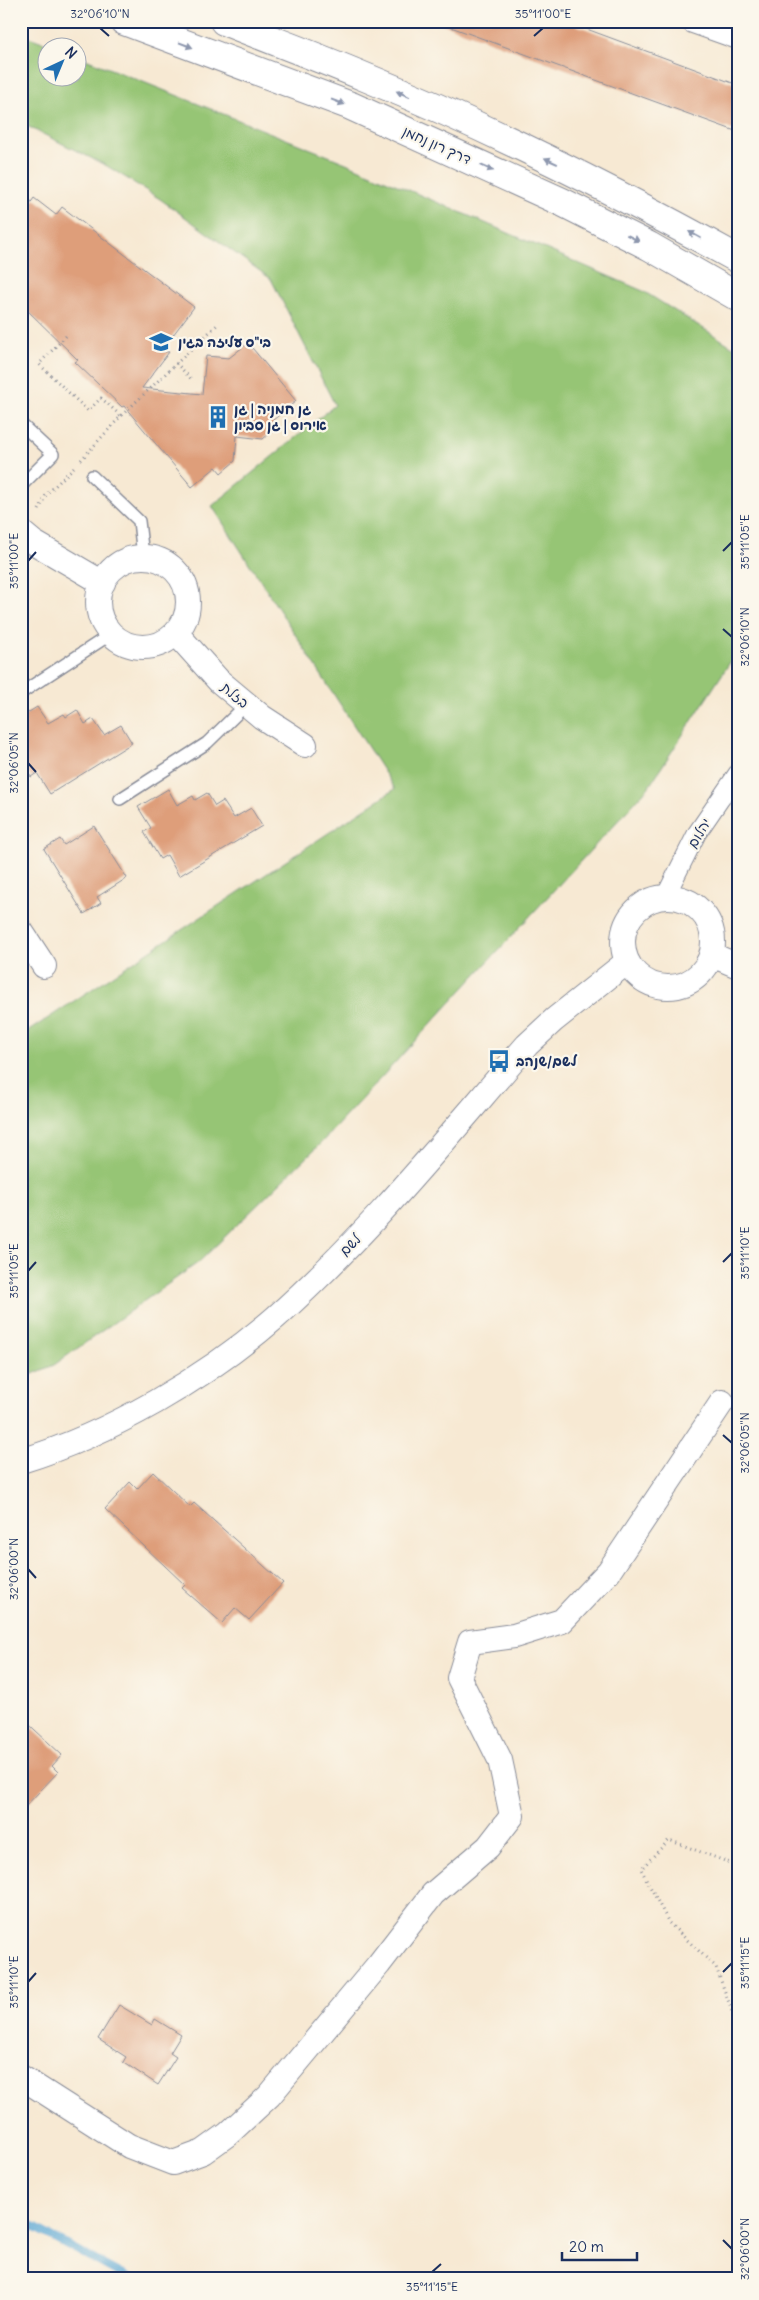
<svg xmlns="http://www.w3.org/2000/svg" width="759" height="2300" font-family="Delius,'Playpen Sans Hebrew',sans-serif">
<rect width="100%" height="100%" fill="#fbf7ec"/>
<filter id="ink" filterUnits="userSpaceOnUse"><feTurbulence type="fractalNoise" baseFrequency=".02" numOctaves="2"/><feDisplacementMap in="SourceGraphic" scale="10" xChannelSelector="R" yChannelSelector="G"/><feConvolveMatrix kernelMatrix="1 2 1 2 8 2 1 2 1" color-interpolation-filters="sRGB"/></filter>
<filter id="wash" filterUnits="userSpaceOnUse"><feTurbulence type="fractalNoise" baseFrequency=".0096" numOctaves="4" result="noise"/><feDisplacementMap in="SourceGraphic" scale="20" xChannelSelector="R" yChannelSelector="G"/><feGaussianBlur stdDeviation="1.12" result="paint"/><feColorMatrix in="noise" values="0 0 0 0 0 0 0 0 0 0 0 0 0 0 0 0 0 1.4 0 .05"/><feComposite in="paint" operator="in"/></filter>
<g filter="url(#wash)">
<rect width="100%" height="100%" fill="#f7e9d3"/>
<polygon fill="#96c574" stroke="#587a69" points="21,34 56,47 48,48 48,78 78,78 78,56 346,163 643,291 738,350 738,650 648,788 320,1144 199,1262 54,1365 21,1379 21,1036 395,789 212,506 335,405 271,279 160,199 107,166 21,123"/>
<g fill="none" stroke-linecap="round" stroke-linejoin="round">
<polyline stroke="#5ca7d4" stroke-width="8" points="21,2220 130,2279"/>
</g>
<g id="blocks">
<g fill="#de9e7a">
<polygon points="440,21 565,21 738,85 738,132 440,23"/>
<polygon points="34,198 56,215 62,207 194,307 161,351 169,352 142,388 202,394 206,356 229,358 248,343 296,401 272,421 277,427 263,439 237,436 235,461 221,473 216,467 192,487 124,406 122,407 75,362 78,360 21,304 21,233 30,221 22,215"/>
<polygon points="37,707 48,723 64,714 66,717 77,710 85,724 93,719 104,735 121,725 132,743 50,794 37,773 31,777 21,762 21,717"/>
<polygon points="168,789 177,805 193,796 195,800 207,793 215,806 223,801 234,818 251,808 262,826 179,876 167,855 160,859 144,832 151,828 138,807"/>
<polygon points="94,826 127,878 97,897 101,903 84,914 44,849 60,839 64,845"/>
<polygon points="153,1472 190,1507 194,1503 283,1583 249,1620 235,1608 222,1623 182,1588 185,1585 105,1509 130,1482 137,1489"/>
<polygon points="21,1717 62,1755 52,1766 58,1772 21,1811"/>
<polygon points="119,2005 152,2025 155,2019 181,2035 170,2053 176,2057 158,2085 123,2062 126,2057 98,2039"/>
</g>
</g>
</g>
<g filter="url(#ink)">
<use href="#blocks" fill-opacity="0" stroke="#898c98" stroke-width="1"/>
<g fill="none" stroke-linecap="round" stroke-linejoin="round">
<defs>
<g id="service">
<polyline points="21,424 53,454 21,486"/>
<polyline points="92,476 139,521 143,556"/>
<polyline points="21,693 111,634"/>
<polyline points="120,799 207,743 247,704"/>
</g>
<polyline id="pedestrian" points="665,897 697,833 738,773"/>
<g id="minor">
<polyline points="693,21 738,37"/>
<polyline points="21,532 33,542 103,583"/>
<circle cx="143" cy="602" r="45"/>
<polyline points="176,633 219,681 262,717 305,745"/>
<circle cx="668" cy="942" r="45"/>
<polyline points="21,931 44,966"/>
<polyline points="712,955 738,966"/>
<path d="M21,1461C110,1434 206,1378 276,1317C368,1235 446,1138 527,1045L554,1020L627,962"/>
<polyline points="21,2077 129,2146 173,2163 203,2152 228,2134 269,2096 379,1964 433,1894 488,1847 512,1816 500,1760 459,1678 470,1642 514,1636 562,1621 609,1571 722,1402"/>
</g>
<g id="secondary">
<polyline points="124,21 351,106 562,202 649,246 738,297"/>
<path d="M224,21C271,40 318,57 365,77C493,129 617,192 738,259"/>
</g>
</defs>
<use href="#service" stroke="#898c98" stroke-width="14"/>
<use href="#pedestrian" stroke="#898c98" stroke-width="20"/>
<use href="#minor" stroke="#898c98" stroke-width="26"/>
<use href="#secondary" stroke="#898c98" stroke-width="30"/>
<g stroke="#898c98" stroke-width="3" stroke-dasharray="1 4" stroke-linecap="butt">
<polyline points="66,336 39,364 88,411 101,398 121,416"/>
<polyline points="176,363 192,380"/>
<polyline points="81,460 121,416 218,324"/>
<polyline points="39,510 46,495 76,465"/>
<polyline points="738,1866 669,1840 641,1869 669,1923 716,1967 738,2028"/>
</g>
<use href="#service" stroke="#fff" stroke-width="11"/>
<use href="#pedestrian" stroke="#fff" stroke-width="18"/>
<use href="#minor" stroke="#fff" stroke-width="24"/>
<use href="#secondary" stroke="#fff" stroke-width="28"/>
</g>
<defs><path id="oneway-solid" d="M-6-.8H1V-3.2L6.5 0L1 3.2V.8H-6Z" transform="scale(1.25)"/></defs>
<g fill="#8d97ae">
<use href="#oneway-solid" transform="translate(186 45) rotate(21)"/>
<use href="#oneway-solid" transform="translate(403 94) rotate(-156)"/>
<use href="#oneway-solid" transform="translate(338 102) rotate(21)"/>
<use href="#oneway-solid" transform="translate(551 161) rotate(-155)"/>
<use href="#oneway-solid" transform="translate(487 168) rotate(24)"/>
<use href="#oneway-solid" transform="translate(695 235) rotate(-151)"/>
<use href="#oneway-solid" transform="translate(633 238) rotate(27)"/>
</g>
</g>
<path fill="none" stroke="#1b2f5e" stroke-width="2" d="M100,28L109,36M534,36L543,28M723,551L732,542M28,561L36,552M723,629L732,637M28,763L36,772M723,1262L732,1253M28,1271L36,1262M723,1435L732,1443M28,1569L36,1578M723,1972L732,1963M28,1982L36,1973M723,2240L732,2249M432,2272L441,2264"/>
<defs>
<symbol id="school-bare" viewBox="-9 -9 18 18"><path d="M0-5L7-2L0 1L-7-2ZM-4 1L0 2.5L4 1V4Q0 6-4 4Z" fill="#1f6fb2" stroke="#fbf7ec" stroke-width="2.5" paint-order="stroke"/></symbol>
<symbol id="building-bare" viewBox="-9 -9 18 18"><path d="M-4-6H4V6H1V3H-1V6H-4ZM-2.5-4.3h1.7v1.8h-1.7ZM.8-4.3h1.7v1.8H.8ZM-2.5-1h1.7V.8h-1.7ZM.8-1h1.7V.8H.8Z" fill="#1f6fb2" stroke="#fbf7ec" stroke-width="2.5" paint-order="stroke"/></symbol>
<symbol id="bus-bare" viewBox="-9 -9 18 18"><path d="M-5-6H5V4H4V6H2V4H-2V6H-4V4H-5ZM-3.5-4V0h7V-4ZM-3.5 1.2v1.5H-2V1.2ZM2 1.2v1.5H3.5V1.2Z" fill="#1f6fb2" stroke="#fbf7ec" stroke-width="2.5" paint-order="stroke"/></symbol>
</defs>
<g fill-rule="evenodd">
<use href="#school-bare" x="145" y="326" width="32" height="32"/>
<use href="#building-bare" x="202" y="401" width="32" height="32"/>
<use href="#bus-bare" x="483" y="1045" width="32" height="32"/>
</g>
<g text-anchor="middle" stroke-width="4.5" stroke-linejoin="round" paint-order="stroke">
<g font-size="14" fill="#1b2f5e" stroke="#fbf7ec">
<text transform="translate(437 145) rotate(24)" y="5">דרך רון נחמן</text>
<text transform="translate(235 695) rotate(40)" y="5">בזלת</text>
<text transform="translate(699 833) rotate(-59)" y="5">יהלום</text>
<text transform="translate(350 1245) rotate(-46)" y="5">לשם</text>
</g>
<g font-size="14" font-weight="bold" fill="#1b2f5e" stroke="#fbf7ec" text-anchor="start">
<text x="178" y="347">בי"ס עליזה בגין</text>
<text x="234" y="414">גן חמניה | גן<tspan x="234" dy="16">אירוס | גן סביון</tspan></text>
<text x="516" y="1066">לשם/שנהב</text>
</g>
</g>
<rect width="759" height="2300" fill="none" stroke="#fbf7ec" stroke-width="55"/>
<g transform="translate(62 62) rotate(44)"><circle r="24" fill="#fbf7ec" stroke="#a1a7b3"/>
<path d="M0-4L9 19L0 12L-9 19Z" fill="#1f6fb2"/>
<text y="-8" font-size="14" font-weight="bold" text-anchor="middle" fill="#1b2f5e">N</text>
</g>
<path d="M562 2252v8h75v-8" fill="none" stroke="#1b2f5e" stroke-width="2.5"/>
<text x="569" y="2252" font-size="15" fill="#1b2f5e" stroke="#fbf7ec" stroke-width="4" paint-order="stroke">20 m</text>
<rect x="28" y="28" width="704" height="2244" fill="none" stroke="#1b2f5e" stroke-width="2"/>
<g font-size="12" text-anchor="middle" fill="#1b2f5e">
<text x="100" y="18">32°06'10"N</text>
<text x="543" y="18">35°11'00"E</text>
<text transform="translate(745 542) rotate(-90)" y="4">35°11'05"E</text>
<text transform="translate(14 561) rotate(-90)" y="4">35°11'00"E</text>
<text transform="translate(745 637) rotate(-90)" y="4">32°06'10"N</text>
<text transform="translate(14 763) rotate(-90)" y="4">32°06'05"N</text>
<text transform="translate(745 1253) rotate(-90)" y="4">35°11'10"E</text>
<text transform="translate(14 1271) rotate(-90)" y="4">35°11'05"E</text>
<text transform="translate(745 1443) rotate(-90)" y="4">32°06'05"N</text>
<text transform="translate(14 1569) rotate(-90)" y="4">32°06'00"N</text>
<text transform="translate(745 1963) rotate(-90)" y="4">35°11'15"E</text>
<text transform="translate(14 1982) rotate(-90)" y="4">35°11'10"E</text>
<text transform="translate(745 2249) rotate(-90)" y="4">32°06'00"N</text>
<text x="432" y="2291">35°11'15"E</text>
</g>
</svg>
